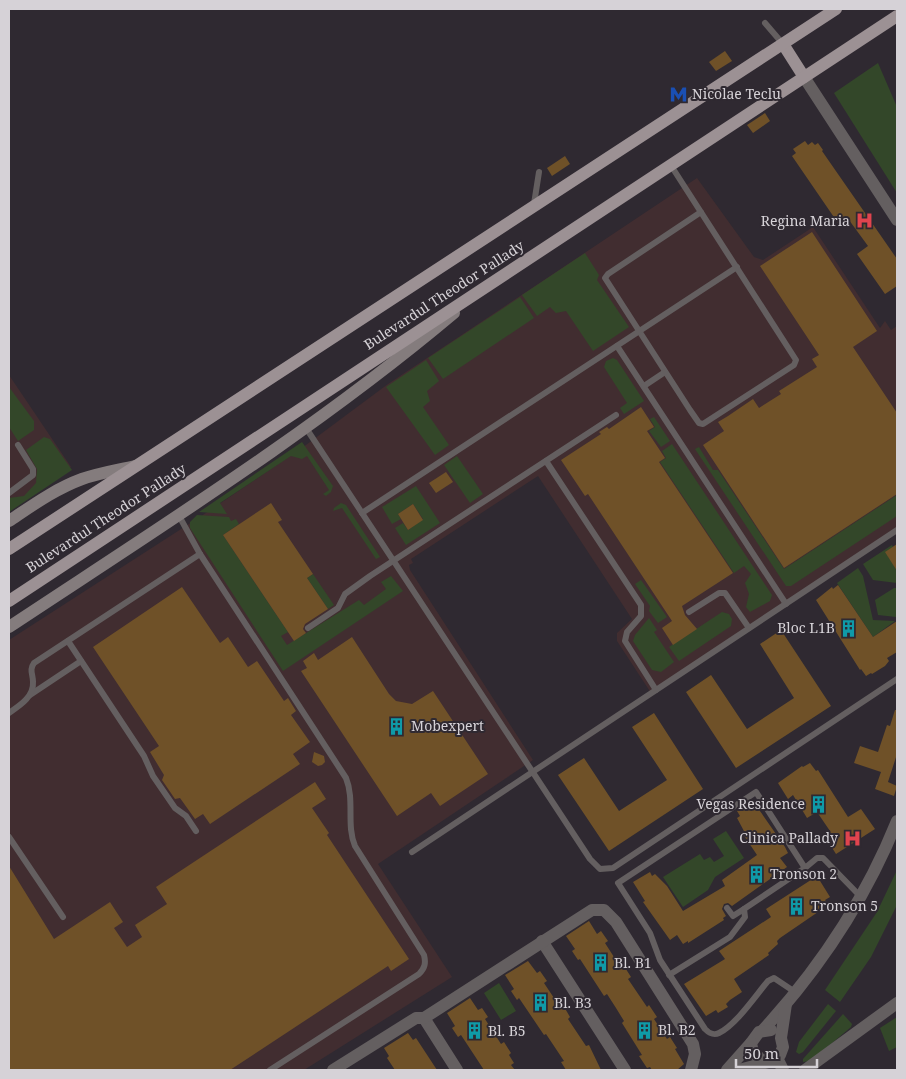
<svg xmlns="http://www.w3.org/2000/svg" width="906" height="1079" font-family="'Noto Serif',serif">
<rect width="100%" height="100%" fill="#2f2931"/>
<g fill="#412d30">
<polygon points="697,178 754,257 763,260 813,227 880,328 885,321 891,330 897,326 897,530 651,693 617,641 617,633 632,619 538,476 411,559 413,563 409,565 410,570 533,760 378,864 452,977 304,1070 9,1070 9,640 209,511 306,445 388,384"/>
<polygon points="9,375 71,467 9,508"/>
</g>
<g fill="#334729">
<polygon points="878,63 897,107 897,193 834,93"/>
<polygon points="585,253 599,275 597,280 629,327 593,351 566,311 556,313 550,307 537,316 522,295"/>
<polygon points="520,297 534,318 443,379 428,358"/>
<polygon points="613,358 617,360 644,401 624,414 620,408 627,403 604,367 606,361"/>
<polygon points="426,360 439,381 427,391 430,401 423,407 449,445 435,455 386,387"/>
<polygon points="9,387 34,421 34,430 18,441 9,427"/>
<polygon points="654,417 670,441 661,447 649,431 655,427 650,419"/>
<polygon points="44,437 50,439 72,470 9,512 9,498 24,496 36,483 37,469 26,450"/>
<polygon points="302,442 333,486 331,492 326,496 323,494 329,490 307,456 302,459 291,456 220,503 227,514 199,512"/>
<polygon points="672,444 772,595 770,601 750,612 746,607 749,594 745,583 751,574 744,566 734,573 660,462 666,458 662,451"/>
<polygon points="699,447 713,470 718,470 784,569 897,495 897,516 791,586 786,586 695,449"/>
<polygon points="457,456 483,494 470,503 444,465"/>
<polygon points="416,486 440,523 406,545 395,528 403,523 408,530 423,519 413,504 398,514 401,519 392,524 382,507"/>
<polygon points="341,503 346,505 380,557 376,559 342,508 333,511 334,508"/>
<polygon points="197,515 229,517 231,521 236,519 239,524 223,535 288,632 281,636 287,645 359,600 364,605 386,589 381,582 391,576 403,591 283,671 190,528 190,522"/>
<polygon points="892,545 893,547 886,552 897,571 897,583 873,580 863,564"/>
<polygon points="858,568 863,576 873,620 895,621 873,637 837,583"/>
<polygon points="313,574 334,605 328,609 307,578"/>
<polygon points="641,580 667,617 658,623 649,611 650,606 635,584"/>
<polygon points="894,588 897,588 896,617 878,615 875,600"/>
<polygon points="722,612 729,614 732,619 731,626 679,661 669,647"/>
<polygon points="649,618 657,630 654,632 674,662 661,672 652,670 633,641 635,635"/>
<polygon points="726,831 744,858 715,877 708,890 683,907 663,877 700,854 704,860 710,857 714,862 724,856 713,839"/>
<polygon points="897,870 897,905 871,957 840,1002 825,990 877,912"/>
<polygon points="499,983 516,1011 501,1020 484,993"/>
<polygon points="828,1004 836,1011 803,1052 799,1054 796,1052 799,1042"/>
<polygon points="843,1014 852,1024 851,1027 811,1061 803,1062 803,1059"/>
<polygon points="897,1017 897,1047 889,1051 880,1028"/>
</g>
<g fill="#6f5128">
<polygon points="725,51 732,61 716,71 709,62"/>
<polygon points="765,113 770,121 753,133 747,125"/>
<polygon points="805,141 808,145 812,142 815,145 818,143 823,150 822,151 897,259 897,286 885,294 857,254 868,246 849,220 840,226 792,156 796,153 793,149"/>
<polygon points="565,156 570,164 552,176 547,168"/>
<polygon points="812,232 877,331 853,347 897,413 897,494 784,568 703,445 724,431 718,422 728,416 753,399 759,408 781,394 779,391 817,367 812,359 819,355 760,266"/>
<polygon points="641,407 654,427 647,431 665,458 659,462 733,573 682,606 685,615 697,629 673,645 662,628 672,621 588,494 585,496 561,460 601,434 599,432 607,427 609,429"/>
<polygon points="446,472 453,482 436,493 429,483"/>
<polygon points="271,503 282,520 278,522 313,574 307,578 328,609 305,624 303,629 306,633 294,641 223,535"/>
<polygon points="413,504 423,520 408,530 398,514"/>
<polygon points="897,544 897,571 885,552"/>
<polygon points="838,585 873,637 897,621 897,652 887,658 889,661 885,666 872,674 871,673 866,676 861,669 860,670 816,600 832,587 833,589"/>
<polygon points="182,587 220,643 228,637 248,667 257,661 284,701 288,698 296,711 291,715 310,742 293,754 300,764 210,824 203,814 195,819 180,798 175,799 162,780 164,775 150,752 159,746 93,647"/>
<polygon points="781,630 831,706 736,768 686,692 711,675 747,729 794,698 760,644"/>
<polygon points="352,637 389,694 396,701 412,704 433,691 488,774 440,806 431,793 397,816 301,671 307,668 303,661 314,653 318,660"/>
<polygon points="895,710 897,710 897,754 888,782 897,786 894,796 875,789 881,772 854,763 860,746 878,752 887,725 890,726"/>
<polygon points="654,713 703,789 609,851 558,775 584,758 619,811 667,780 632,727"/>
<polygon points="314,752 324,756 325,762 322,765 318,766 312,762"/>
<polygon points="810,763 816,771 818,770 848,817 861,809 875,829 836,854 824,835 830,831 817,812 807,818 793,795 788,799 778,783 802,766 803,767"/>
<polygon points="315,782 326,799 312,808 329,833 327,835 409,959 391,971 388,966 230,1070 9,1070 9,866 54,939 110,902 123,922 114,928 127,947 142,937 135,925 167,904 156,887"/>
<polygon points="753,801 785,847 788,853 780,858 787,867 732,906 728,903 724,904 722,909 726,916 723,918 724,920 688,943 688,941 683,944 677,935 670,940 643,902 645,901 633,882 650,872 652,876 655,874 667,886 683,911 725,886 722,880 757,855 743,834 745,833 737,818 740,816 737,811"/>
<polygon points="817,876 830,897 825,900 827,903 817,910 818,912 780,938 777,941 778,944 768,953 769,955 734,979 742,992 730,1000 726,1004 728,1007 718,1013 716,1010 706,1016 684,984 725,959 719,951 771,917 766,909"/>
<polygon points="589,921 597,934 601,931 608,941 605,943 621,968 624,966 631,977 628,979 647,1007 649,1005 657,1017 654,1019 667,1039 670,1037 677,1048 675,1049 684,1064 677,1070 652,1070 650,1067 647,1068 639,1056 642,1055 622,1023 624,1021 616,1008 607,994 604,996 580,959 578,960 572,951 575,949 566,936"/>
<polygon points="528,961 537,973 540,971 547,981 544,983 560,1007 563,1005 570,1017 568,1019 586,1046 589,1045 601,1070 566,1070 561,1062 564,1061 546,1034 544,1035 519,998 517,1000 511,991 514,989 505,975"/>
<polygon points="470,998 478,1010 482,1008 488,1017 485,1019 501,1044 504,1042 511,1053 509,1055 514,1063 511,1065 515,1070 484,1070 461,1035 458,1037 452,1028 455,1026 447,1013"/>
<polygon points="408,1033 413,1040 416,1038 437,1070 395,1070 387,1058 389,1056 384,1048"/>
</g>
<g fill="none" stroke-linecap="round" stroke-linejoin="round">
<g stroke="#645f60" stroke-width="6">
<polyline points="765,23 783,44"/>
<polyline points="670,164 796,360 794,365 703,424 699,423 690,410 605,278 608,274 701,212"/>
<polyline points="534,204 539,172"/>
<polyline points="617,346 786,604"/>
<polyline points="644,386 665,372"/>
<polyline points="306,428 590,859 600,869 613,868 897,679"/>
<polyline points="546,461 641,605 641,616 627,632 625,641 656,690"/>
<polyline points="9,493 33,475 33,469 18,445"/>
<polyline points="362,513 737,267"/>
<path d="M178,514L200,554L346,778C355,800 346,825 355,846L424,955C426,963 425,968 419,974L270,1070"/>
<polyline points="689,612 719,593 725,593 749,628"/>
<polyline points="308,628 338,608 345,594 370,576 616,415"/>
<polyline points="68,641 144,756 153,776 175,808 186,816 196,831"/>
<polyline points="30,695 81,661"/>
<path d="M9,713C19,706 34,697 33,682C33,674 29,670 34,663L200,554"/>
<polyline points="9,837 63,917"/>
<polyline points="412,852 897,530"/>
<polyline points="727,908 733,916 744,909"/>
<polyline points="669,975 730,937 745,917 744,909 805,868"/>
<path d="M795,992L774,978L768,981C756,995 736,1025 719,1033C713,1036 709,1033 705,1029L660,960L650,933L618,883L756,792L805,868L817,858H823L860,896"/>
</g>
<g stroke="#645f60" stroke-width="12">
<polyline points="804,77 897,220"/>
<polyline points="542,941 625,1070"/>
<polyline points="424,1018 457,1070"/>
<path d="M763,1030C819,969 866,898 897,821"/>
<polyline points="777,1058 783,1070"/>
<polyline points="764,1061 753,1053 751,1043 759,1032 771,1030"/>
<polyline points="333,1070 416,1018 424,1018 592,910 604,910 616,922 693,1044 695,1054 691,1070"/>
<polyline points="727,1070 751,1043"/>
<polyline points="739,1070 772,1061 780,1055 783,1047 781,1038 786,1004"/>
<polyline points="805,1070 897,1003"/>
</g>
<g stroke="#847c7d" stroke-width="12">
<path d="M9,521C33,505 55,489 82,479C99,473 118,470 135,466"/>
<path d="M9,627C160,527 315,430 454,313"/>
</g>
<g stroke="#9c9194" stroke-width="12">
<polyline points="783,44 804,77"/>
<polyline points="9,549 836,9"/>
<polyline points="9,601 897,16"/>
</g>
</g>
<defs>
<symbol id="metro-bare" viewBox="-9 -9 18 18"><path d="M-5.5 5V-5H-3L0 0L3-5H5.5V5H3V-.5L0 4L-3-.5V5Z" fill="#1a4fb4" stroke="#2f2931" stroke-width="2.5" paint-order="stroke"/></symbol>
<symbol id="hospital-bare" viewBox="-9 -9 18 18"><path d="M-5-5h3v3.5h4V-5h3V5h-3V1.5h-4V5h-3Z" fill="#e0444e" stroke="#2f2931" stroke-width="2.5" paint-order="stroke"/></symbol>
<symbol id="building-bare" viewBox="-9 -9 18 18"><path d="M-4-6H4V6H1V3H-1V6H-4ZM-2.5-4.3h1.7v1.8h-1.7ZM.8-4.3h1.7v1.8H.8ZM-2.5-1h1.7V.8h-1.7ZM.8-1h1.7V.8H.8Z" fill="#0f9aa8" stroke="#2f2931" stroke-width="2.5" paint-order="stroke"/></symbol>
</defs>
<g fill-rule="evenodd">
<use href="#metro-bare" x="666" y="82" width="25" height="25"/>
<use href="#hospital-bare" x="852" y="208" width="25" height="25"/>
<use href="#building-bare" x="836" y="616" width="25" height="25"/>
<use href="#building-bare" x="384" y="714" width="25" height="25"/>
<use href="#building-bare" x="806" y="792" width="25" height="25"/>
<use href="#hospital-bare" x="840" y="826" width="25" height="25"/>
<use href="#building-bare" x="744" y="862" width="25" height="25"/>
<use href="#building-bare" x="784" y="894" width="25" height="25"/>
<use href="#building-bare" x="588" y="950" width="25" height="25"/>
<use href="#building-bare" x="528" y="990" width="25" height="25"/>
<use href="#building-bare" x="632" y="1018" width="25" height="25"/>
<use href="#building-bare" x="462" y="1018" width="25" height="25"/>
</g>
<g text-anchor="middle" stroke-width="4" stroke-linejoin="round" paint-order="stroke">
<g font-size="14" fill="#d6d2d7" stroke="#2f2931" text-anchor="start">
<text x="692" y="99">Nicolae Teclu</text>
<text x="850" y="226" text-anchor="end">Regina Maria</text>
<text x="835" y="633" text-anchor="end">Bloc L1B</text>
<text x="411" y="731">Mobexpert</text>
<text x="805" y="809" text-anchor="end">Vegas Residence</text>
<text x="838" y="843" text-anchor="end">Clinica Pallady</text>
<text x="770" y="879">Tronson 2</text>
<text x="811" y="911">Tronson 5</text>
<text x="614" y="968">Bl. B1</text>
<text x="554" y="1008">Bl. B3</text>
<text x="658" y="1035">Bl. B2</text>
<text x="488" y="1036">Bl. B5</text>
</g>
<g font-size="14" fill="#d6d2d7" stroke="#2f2931">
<text transform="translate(444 295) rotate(-33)" y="5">Bulevardul Theodor Pallady</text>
<text transform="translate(106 518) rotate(-33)" y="5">Bulevardul Theodor Pallady</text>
</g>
</g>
<rect width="906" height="1079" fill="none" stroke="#d6d2d7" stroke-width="20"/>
<path d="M736 1059v8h81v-8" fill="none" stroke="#d6d2d7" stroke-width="2.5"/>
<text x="744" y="1059" font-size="15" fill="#d6d2d7" stroke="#2f2931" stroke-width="4" paint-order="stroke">50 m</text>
</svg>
